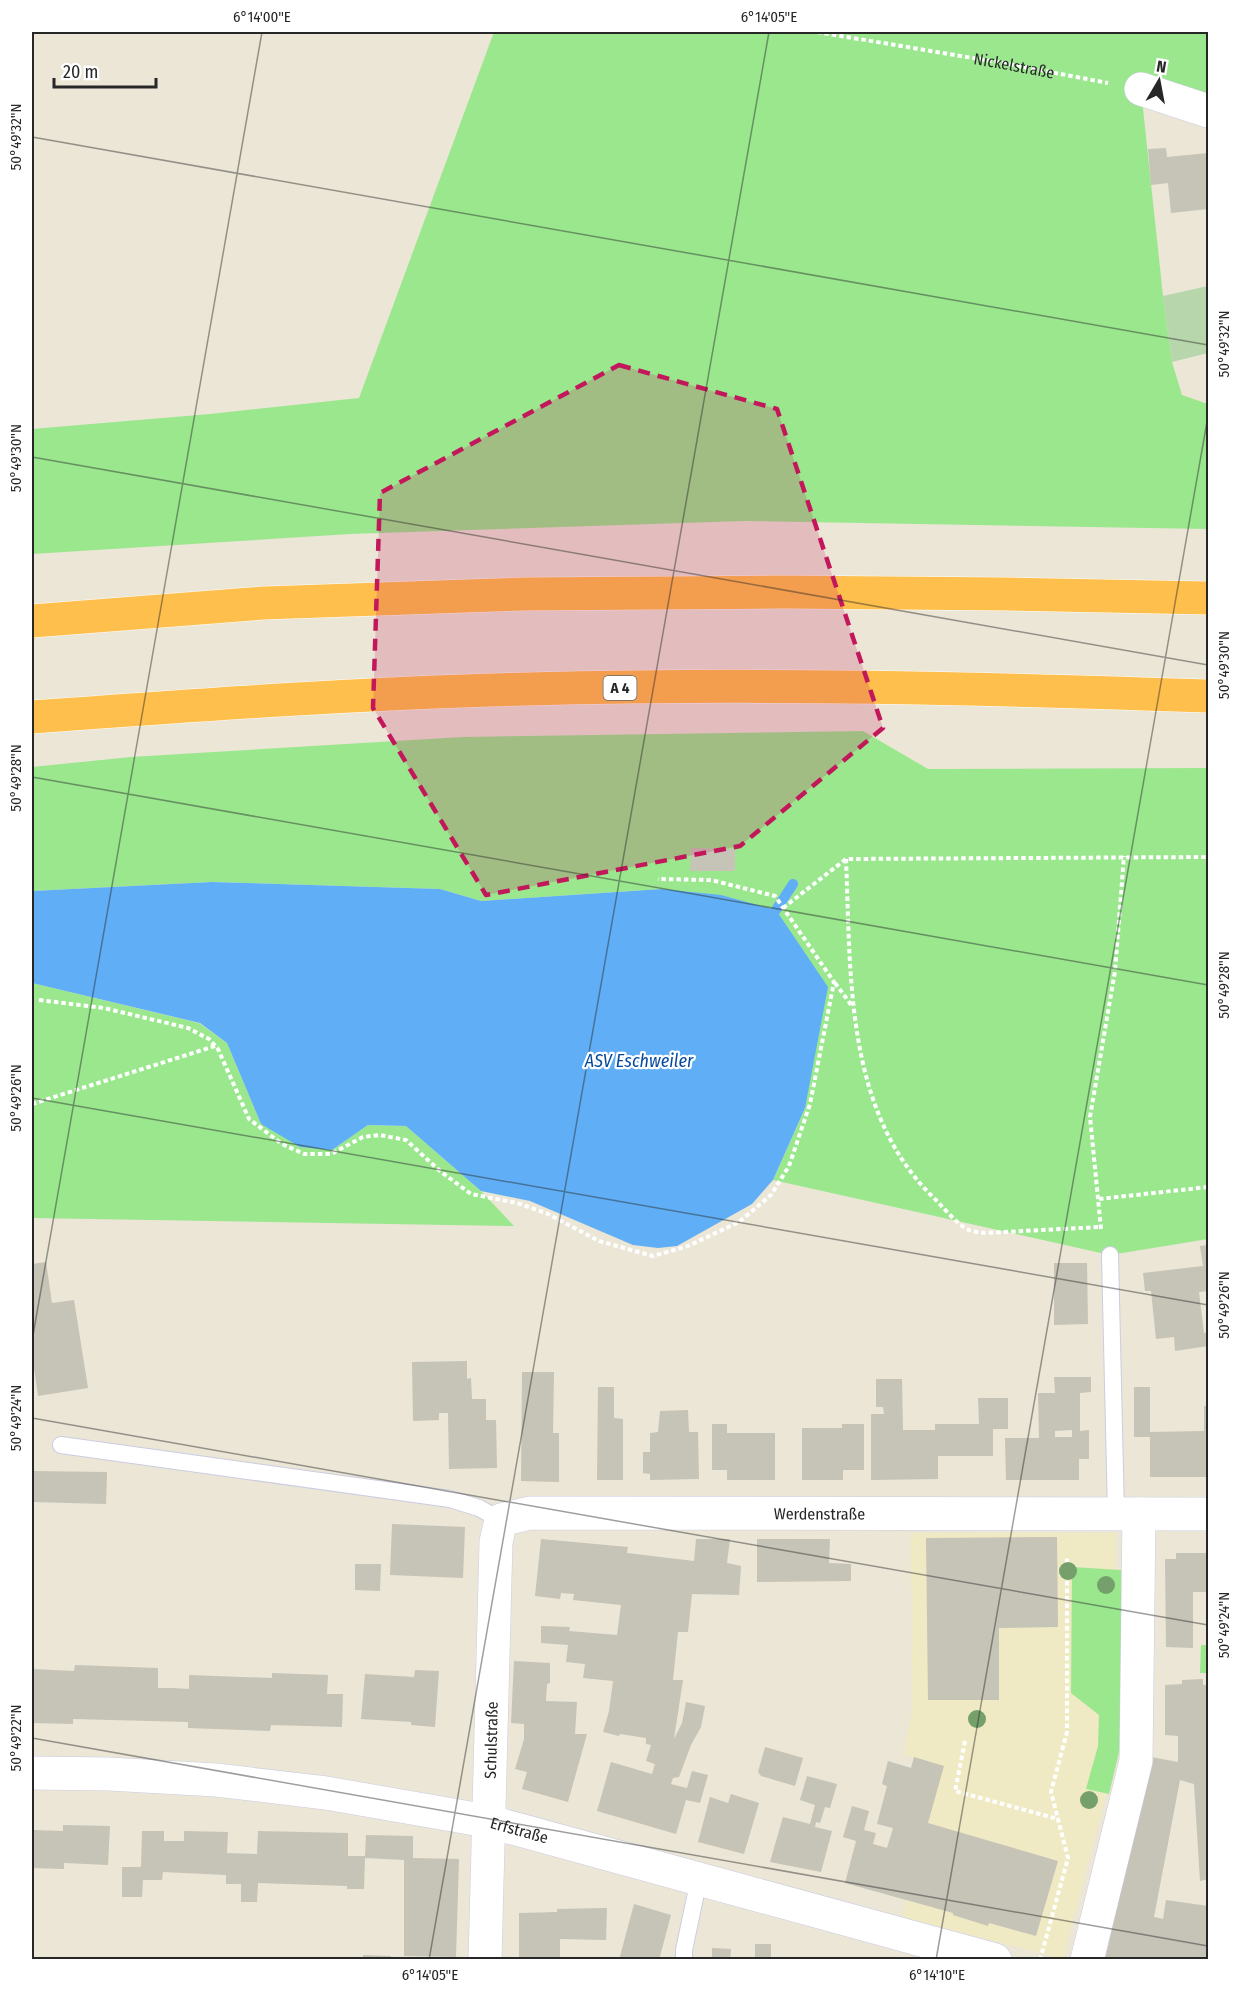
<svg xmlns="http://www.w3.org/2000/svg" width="1240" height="1991" font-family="'Fira Sans Condensed',sans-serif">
<rect width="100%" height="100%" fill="#ebe6d6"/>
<polygon fill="#efeac4" points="911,1533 1116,1533 1117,1754 1063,1959 902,1917 920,1852 889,1842 914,1758 904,1755 912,1711"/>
<g fill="#9ae78e">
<polygon points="494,32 1208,32 1208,111 1141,90 1163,296 1172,362 1182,395 1208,404 1208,529 744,521 350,534 32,554 32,429 210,414 359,398"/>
<polygon points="863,731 928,769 1208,768 1208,1239 1110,1255 773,1180 805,1108 662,889 481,901 440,889 212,882 32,891 32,767 131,757 462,737"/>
<polygon points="32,983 199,1023 227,1043 261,1124 332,1150 368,1125 406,1126 481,1191 514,1226 32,1218"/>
<polygon points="1072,1567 1121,1570 1122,1722 1120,1748 1109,1794 1086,1789 1098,1746 1099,1715 1071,1693"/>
<polygon points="1201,1645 1208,1645 1208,1673 1200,1673"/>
</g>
<polygon fill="#b8d6ac" points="1208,286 1208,353 1172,362 1163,296"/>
<polygon fill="#60aff6" points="212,882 440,889 481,901 662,889 721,895 776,910 828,987 805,1108 773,1180 752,1204 677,1246 658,1248 633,1245 530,1201 481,1191 406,1126 368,1125 332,1150 300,1147 261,1124 227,1043 200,1023 32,983 32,891"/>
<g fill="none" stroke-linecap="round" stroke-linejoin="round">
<polyline stroke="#60aff6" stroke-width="10" points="776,910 793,884"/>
</g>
<g fill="#c6c3b7" fill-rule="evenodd">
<polygon points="1166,148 1167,157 1208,153 1208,209 1171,213 1168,183 1151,185 1148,149"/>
<polygon points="691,848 735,849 735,871 690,871"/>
<polygon points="1208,1245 1208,1291 1199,1292 1204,1333 1208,1332 1208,1346 1175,1351 1174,1337 1156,1339 1151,1291 1145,1291 1143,1273 1203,1266 1200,1246"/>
<polygon points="46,1262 52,1303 74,1300 88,1388 38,1396 32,1354 32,1264"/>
<polygon points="1054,1263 1087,1263 1088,1324 1054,1325"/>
<polygon points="467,1361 467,1379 471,1378 472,1399 486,1399 486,1420 496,1420 497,1468 449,1469 448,1413 439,1413 439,1420 413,1421 412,1362"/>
<polygon points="522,1372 554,1372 553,1433 559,1433 559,1482 521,1481"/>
<path d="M1054,1377H1091V1392L1080,1393V1431L1089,1430V1459H1079V1480H1006L1005,1438H1039L1038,1393H1055ZM1072,1430V1437H1055V1431Z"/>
<polygon points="876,1379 902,1379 903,1430 935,1430 935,1424 979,1424 978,1398 1008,1398 1008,1429 993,1429 993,1456 938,1456 938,1479 871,1480 871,1414 884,1414 883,1407 876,1407"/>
<polygon points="598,1387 614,1387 614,1418 623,1419 623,1480 597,1480"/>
<polygon points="1134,1387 1150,1387 1150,1432 1204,1431 1204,1406 1208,1406 1208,1477 1150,1477 1150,1437 1134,1437"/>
<polygon points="688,1410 689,1432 698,1432 699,1479 650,1480 650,1474 643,1473 643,1452 650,1452 650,1433 658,1432 660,1411"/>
<polygon points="712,1424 727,1424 727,1433 775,1433 775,1480 727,1480 727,1470 712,1470"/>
<polygon points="842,1424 864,1424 864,1470 843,1470 843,1480 802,1480 802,1428 842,1428"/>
<polygon points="32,1471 107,1472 106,1504 32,1502"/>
<polygon points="392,1524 465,1527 463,1578 390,1575"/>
<polygon points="1057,1537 1058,1627 999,1628 999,1700 928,1700 926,1538"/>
<polygon points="541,1539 628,1547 627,1553 694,1561 696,1539 730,1539 727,1563 741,1566 739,1595 692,1594 688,1632 678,1632 673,1680 683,1680 674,1739 682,1723 686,1702 705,1706 701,1727 691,1745 679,1777 673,1778 671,1784 687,1788 692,1771 708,1775 700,1803 686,1800 676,1834 597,1811 611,1762 652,1774 655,1764 646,1761 651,1745 646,1744 646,1738 620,1734 619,1736 603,1732 609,1711 613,1681 583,1678 585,1664 566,1662 568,1645 541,1643 541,1626 570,1627 569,1631 617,1635 621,1605 573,1600 574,1594 561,1593 560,1599 535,1596"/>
<polygon points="757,1539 830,1539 829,1563 851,1564 851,1581 757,1582"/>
<polygon points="1176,1553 1208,1553 1208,1592 1193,1592 1193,1648 1166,1647 1165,1559 1176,1559"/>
<polygon points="355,1564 381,1564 380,1591 355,1590"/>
<polygon points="514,1661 550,1663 550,1683 547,1684 546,1701 577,1702 575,1734 587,1734 568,1802 522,1789 527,1772 515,1769 524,1739 524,1724 511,1723"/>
<polygon points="75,1665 158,1668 158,1688 173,1688 189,1689 189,1675 272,1678 272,1673 328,1675 327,1694 343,1694 342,1727 271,1725 270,1731 188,1728 188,1722 73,1719 73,1724 32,1723 32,1669 74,1671"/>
<polygon points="415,1670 439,1671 435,1727 411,1725 411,1722 361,1719 365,1674 414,1677"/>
<polygon points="1203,1679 1203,1685 1208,1685 1208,1879 1200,1881 1194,1784 1180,1780 1154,1917 1163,1919 1166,1900 1208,1906 1208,1960 1105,1960 1151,1757 1178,1762 1178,1736 1165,1735 1165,1685 1182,1684 1182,1680"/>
<polygon points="765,1747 803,1758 795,1786 761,1776 758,1772"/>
<polygon points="914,1757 944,1766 928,1823 1058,1861 1036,1936 989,1923 988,1926 953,1915 953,1913 845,1883 856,1841 843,1837 852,1806 869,1811 864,1830 876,1833 873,1844 887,1848 893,1828 877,1824 887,1786 882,1784 888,1761 911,1768"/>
<polygon points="807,1776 837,1784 830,1808 825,1807 820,1823 816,1822 815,1827 832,1831 821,1872 770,1862 783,1817 810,1824 815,1805 800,1800"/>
<polygon points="731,1794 759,1803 744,1854 698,1842 710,1797 728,1803"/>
<polygon points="63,1825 110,1826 108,1865 64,1863 64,1869 32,1868 32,1830 63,1831"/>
<polygon points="142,1831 164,1831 164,1841 184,1841 184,1831 228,1832 227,1853 257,1854 258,1831 348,1833 348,1856 365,1856 366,1835 413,1836 413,1858 459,1859 456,1957 404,1956 404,1860 365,1858 364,1889 347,1889 347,1886 258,1883 257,1902 241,1902 241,1884 226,1884 226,1875 163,1872 162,1880 143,1880 142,1897 122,1897 122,1867 141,1867"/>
<polygon points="634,1904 671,1915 659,1960 619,1960"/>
<polygon points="607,1908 606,1940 560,1939 560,1960 519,1960 519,1913 557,1912 557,1909"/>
<rect x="755" y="1944" width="16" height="16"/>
<polygon points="712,1948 731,1949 730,1960 712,1960"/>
<polygon points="363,1955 391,1956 391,1960 363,1960"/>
</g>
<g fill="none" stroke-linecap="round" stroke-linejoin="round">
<defs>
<g id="lane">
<polyline points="1110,1255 1116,1514"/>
<polyline points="61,1445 450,1499 479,1508 501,1520"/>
<polyline points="684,1960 684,1950 699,1879"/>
</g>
<g id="street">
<polyline points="1141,89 1208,111"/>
<path id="s2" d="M32,1773L109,1774L216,1780L326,1793L487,1821L995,1960"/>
<path id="s3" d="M485,1960L496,1542L501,1520L530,1513L1208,1514"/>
<polyline points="1087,1960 1136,1761 1139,1514"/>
</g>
<g id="highway">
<polyline points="32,621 264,603 525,594 782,592 1007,594 1208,598"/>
<path d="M32,717C197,705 362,693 528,689C755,683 982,688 1208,696"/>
</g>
</defs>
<use href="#lane" stroke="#cccce2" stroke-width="18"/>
<use href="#street" stroke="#cccce2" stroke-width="34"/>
<use href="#highway" stroke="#fff" stroke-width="34"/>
<g stroke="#fff" stroke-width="4" stroke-dasharray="4.5 3" stroke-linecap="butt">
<path id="s1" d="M817,32L1003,63L1108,83"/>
<path d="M846,859C851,974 844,1111 934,1198C942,1206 957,1224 967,1229C971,1232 979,1232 985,1233L1100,1227"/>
<polyline points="783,908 846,859 1208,857"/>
<polyline points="835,983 852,1006"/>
<polyline points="39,1000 104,1008 188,1028 209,1039 218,1049 249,1119 282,1144 304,1154 331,1154 363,1137 380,1135 406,1140 440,1171 471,1194 517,1203 546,1213 599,1241 653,1256 688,1246 739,1222 771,1195 789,1166 810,1104 834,982 775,896 711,880 658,879"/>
<polyline points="32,1104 215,1046"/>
<polyline points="1099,1199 1208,1187"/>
<polyline points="1101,1229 1090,1117 1115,971 1124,856"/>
<polyline points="965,1741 955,1791 1058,1819"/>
<polyline points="1040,1960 1068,1858 1051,1792 1067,1732 1067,1557"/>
</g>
<use href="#lane" stroke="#fff" stroke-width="16"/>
<use href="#street" stroke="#fff" stroke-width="33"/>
<use href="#highway" stroke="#ffbf4d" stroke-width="33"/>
</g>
<g fill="#75a06b">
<circle cx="1068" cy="1571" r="9"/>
<circle cx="1106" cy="1585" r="9"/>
<circle cx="977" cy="1719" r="9"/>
<circle cx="1089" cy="1800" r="9"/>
</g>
<path fill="#c2185b" fill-opacity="0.2" stroke="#c2185b" stroke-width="4.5" stroke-dasharray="12 8" stroke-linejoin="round" d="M619,365L777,409L883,728L740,846L486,895L373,708L380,493Z"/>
<path fill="none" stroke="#272727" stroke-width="1.5" stroke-opacity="0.45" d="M32,137L1208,345M32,457L1208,665M32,777L1208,985M32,1098L1208,1305M32,1341L262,32M32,1418L1208,1625M32,1738L1208,1946M429,1960L769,32M936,1960L1208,416"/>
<g text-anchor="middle" stroke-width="4.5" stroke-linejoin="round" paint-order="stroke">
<rect fill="#fff" stroke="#686868" stroke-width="1.5" x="603.5" y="676" width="33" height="24" rx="4.5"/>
<g font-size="15" font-weight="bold" fill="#272727">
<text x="620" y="693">A 4</text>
</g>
<g font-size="16" fill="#272727" stroke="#fff">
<text dy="6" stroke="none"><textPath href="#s1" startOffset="200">Nickelstraße</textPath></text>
<text dy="6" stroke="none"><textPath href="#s3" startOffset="760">Werdenstraße</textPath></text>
<text dy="6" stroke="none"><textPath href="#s3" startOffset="220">Schulstraße</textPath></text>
<text dy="6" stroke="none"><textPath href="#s2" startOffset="492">Erfstraße</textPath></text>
</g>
<g font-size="18" font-style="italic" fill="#04499d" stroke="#fff">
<text x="639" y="1067">ASV Eschweiler</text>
</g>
</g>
<rect width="1240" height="1991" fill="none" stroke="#ffffff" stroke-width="66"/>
<g transform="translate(1159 81) rotate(10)" stroke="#ffffff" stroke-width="4.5" paint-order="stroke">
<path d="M0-4.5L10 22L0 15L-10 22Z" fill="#272727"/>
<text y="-9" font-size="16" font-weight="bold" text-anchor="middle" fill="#272727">N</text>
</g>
<path d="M54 78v9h102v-9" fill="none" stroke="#272727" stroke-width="3"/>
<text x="63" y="78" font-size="18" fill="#272727" stroke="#ffffff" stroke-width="4.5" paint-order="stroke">20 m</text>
<rect x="33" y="33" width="1174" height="1925" fill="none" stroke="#272727" stroke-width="2"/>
<g font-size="15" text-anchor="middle" fill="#272727">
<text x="262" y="22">6°14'00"E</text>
<text x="769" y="22">6°14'05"E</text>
<text transform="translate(16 137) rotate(-90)" y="5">50°49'32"N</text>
<text transform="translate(1224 344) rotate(-90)" y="5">50°49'32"N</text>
<text transform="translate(16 458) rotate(-90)" y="5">50°49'30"N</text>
<text transform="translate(1224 665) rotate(-90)" y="5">50°49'30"N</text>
<text transform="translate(16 778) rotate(-90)" y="5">50°49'28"N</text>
<text transform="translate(1224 985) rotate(-90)" y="5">50°49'28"N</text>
<text transform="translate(16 1098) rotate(-90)" y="5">50°49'26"N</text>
<text transform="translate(1224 1305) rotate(-90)" y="5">50°49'26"N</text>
<text transform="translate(16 1418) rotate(-90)" y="5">50°49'24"N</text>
<text transform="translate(1224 1625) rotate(-90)" y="5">50°49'24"N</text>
<text transform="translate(16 1738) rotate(-90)" y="5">50°49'22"N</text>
<text x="430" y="1980">6°14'05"E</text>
<text x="937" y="1980">6°14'10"E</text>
</g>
</svg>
